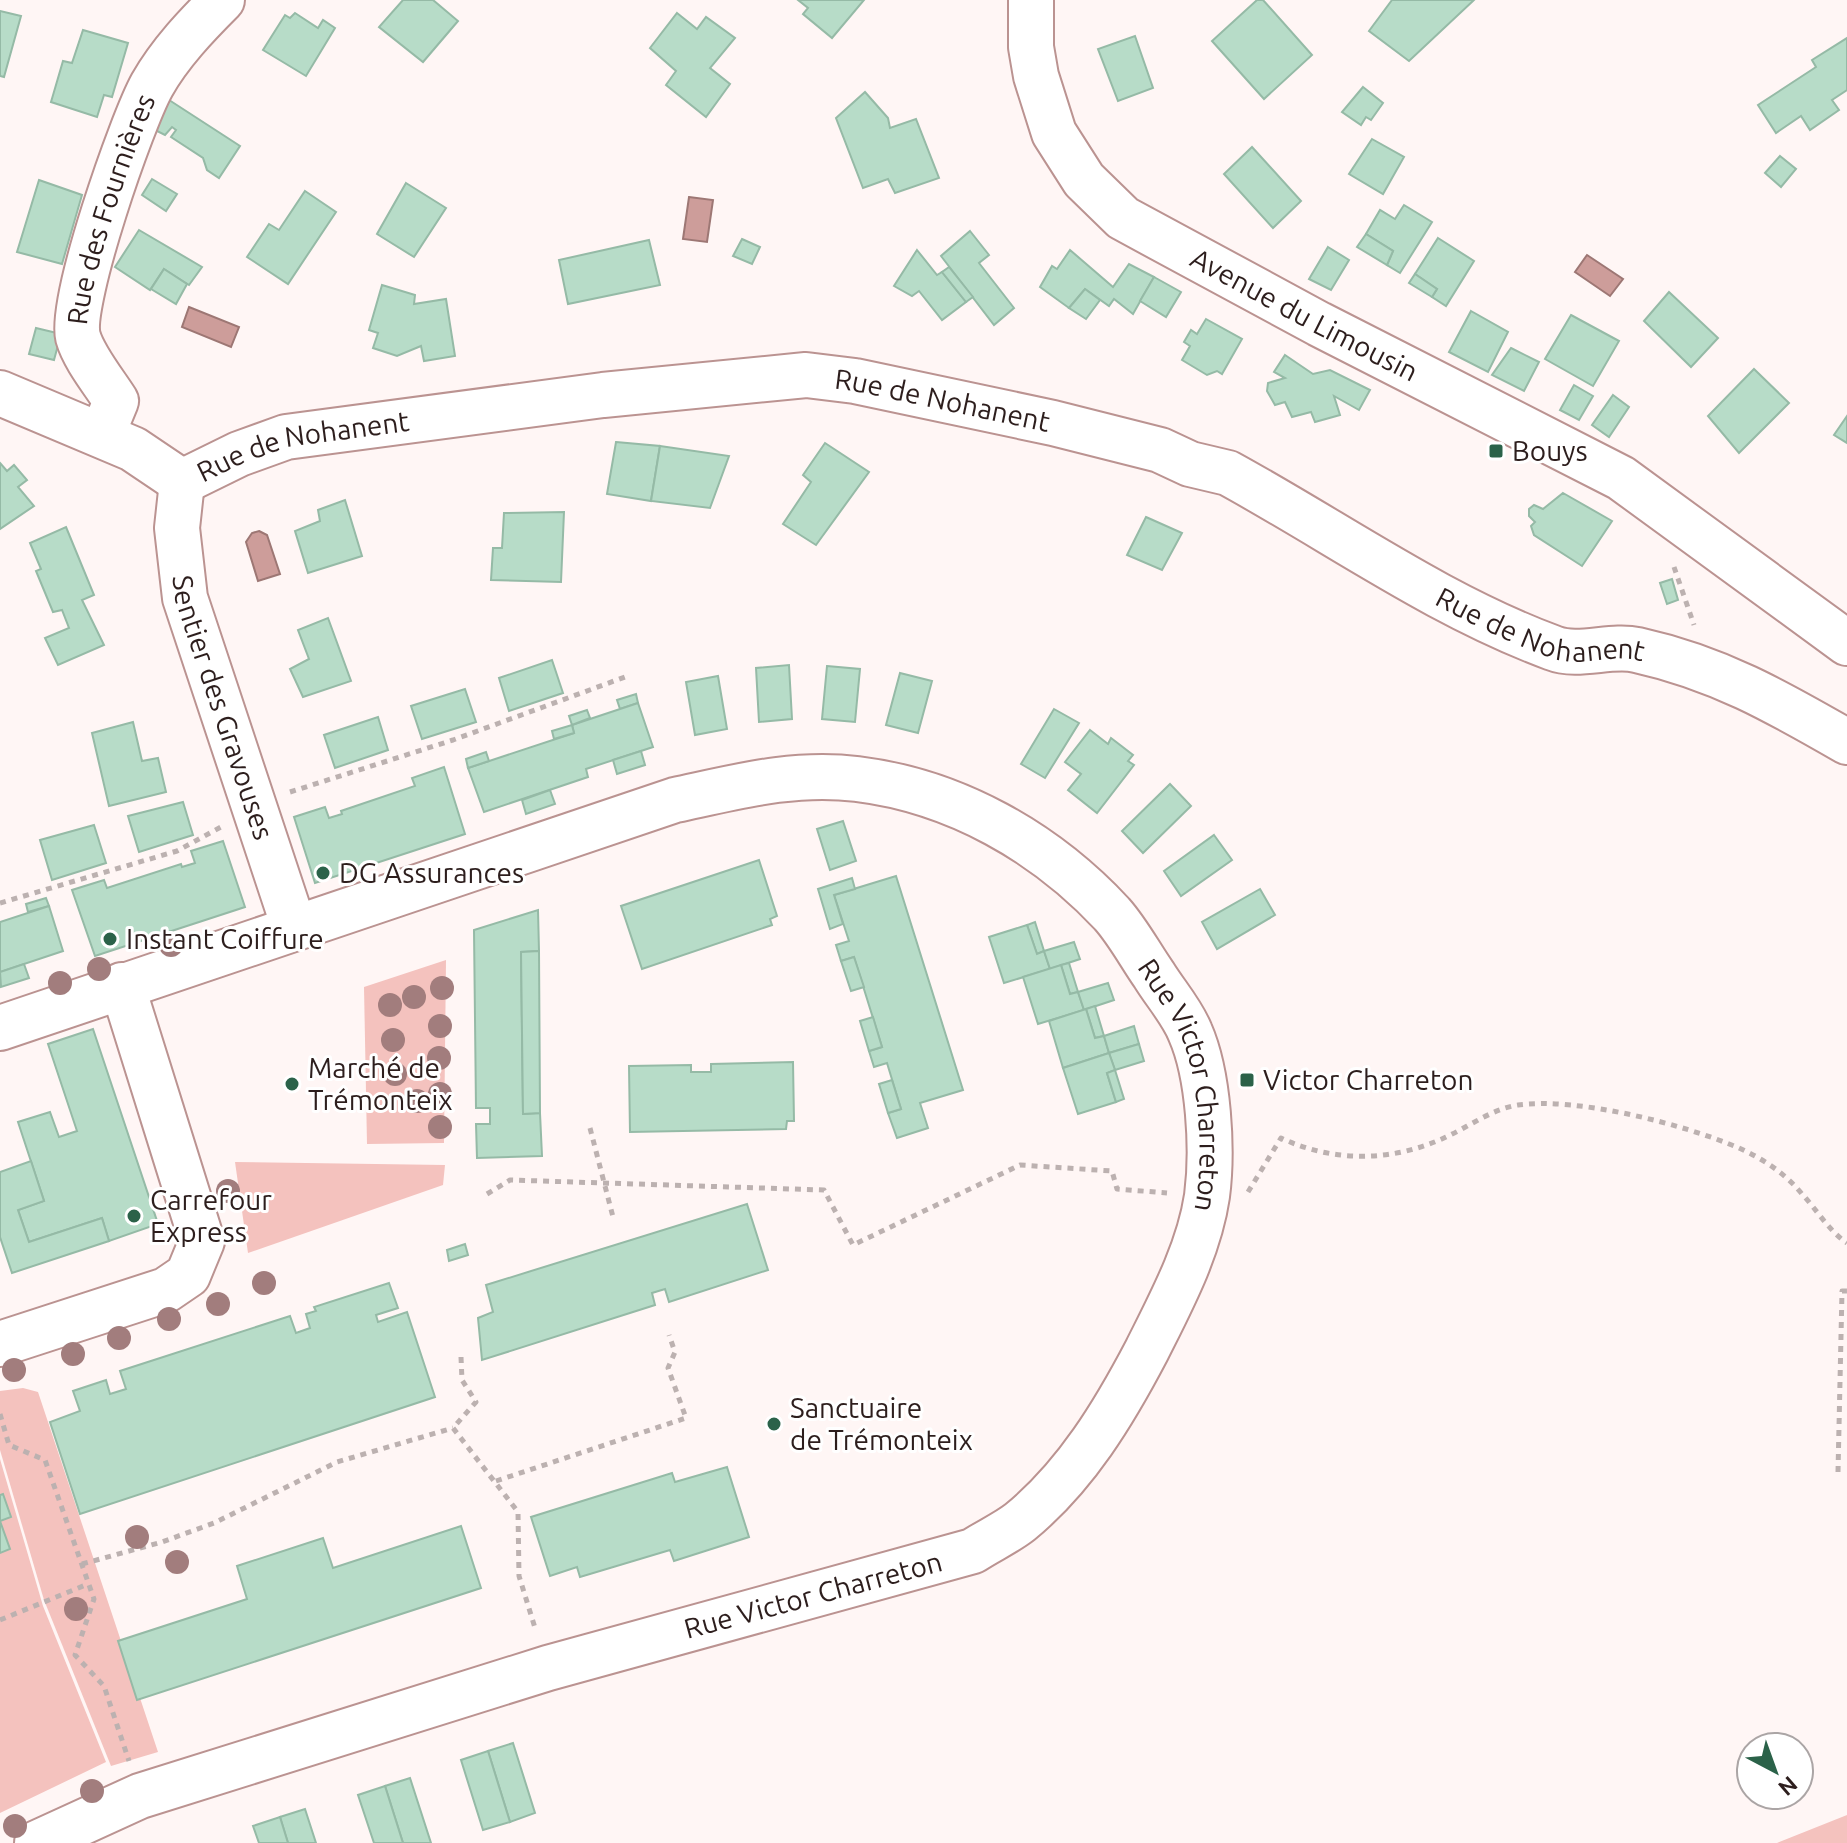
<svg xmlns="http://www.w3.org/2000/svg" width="1847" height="1843" font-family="Ubuntu,sans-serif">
<rect width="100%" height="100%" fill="#fff6f5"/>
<g fill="#f4c2be">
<polygon points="446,960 444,1143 367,1144 364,987"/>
<polygon points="235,1162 445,1165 443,1185 248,1253"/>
<polygon points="23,1388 38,1392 158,1752 111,1766 44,1600 0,1450 0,1391"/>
<polygon points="0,1459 43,1606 106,1762 0,1813"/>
<polygon points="1847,1815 1847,1843 1777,1843"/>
</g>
<g fill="#cd9d9a" stroke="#9d7774" stroke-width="2">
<polygon points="689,197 713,200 707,242 683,239"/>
<polygon points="1587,255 1623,279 1610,296 1575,272"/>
<polygon points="189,307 239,327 231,347 182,327"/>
<polygon points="259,531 267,535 280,574 258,581 246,542 252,533"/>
</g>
<g fill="#b7dcc8" stroke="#95baa6" stroke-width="2">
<polygon points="403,0 433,0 458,21 423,62 379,27"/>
<polygon points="798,0 864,0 832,38 803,14 808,8"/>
<polygon points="1257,0 1263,0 1312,55 1264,99 1212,41"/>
<polygon points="1392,0 1474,0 1409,61 1369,31"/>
<polygon points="0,11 21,16 4,77 0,76"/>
<polygon points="295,13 318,28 323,20 335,28 306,76 263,50 285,15 290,18"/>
<polygon points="677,13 697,29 706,17 735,38 710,68 730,84 706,117 666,85 676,71 650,48"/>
<polygon points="83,30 128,43 112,97 104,95 97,117 51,102 63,61 72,63"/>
<polygon points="1135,36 1153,88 1118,101 1098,49"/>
<polygon points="1847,38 1847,90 1832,100 1839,110 1810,130 1801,116 1776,133 1758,105 1816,67 1812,60"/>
<polygon points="1363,87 1383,103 1371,120 1366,117 1361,125 1342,112"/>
<polygon points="865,92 888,118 890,128 916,119 939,178 895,193 888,179 863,188 836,118"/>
<polygon points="166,98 240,146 219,178 207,170 203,158 171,137 176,130 172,127 165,135 149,127"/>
<polygon points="1372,139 1404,157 1383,194 1349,174"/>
<polygon points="1252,147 1301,201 1273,228 1224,174"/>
<polygon points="1780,156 1796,169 1781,187 1765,173"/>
<polygon points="152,179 177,194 166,211 142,195"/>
<polygon points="39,180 82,195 62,264 17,252"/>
<polygon points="406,183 446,208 414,257 377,234"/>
<polygon points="305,191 336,212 288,284 247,257 269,224 279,230"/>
<polygon points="1404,205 1432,222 1400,273 1387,265 1393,251 1366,234 1380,210 1395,219"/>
<polygon points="139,230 202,267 189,285 164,269 150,290 115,267"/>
<polygon points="970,231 989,255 979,263 1014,308 994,325 941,256"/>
<polygon points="1366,234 1393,251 1387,265 1357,247"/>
<polygon points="1438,238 1474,261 1446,306 1432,297 1437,289 1415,274"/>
<polygon points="742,239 760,247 752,264 733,256"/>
<polygon points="649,240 660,285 568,304 559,260"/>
<polygon points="1328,247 1349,260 1331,290 1309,279"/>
<polygon points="917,250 937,275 942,272 966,302 942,320 919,291 912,296 894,286"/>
<polygon points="1070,250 1113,287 1129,264 1154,277 1133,314 1114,299 1109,306 1085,289 1069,308 1040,287 1052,266 1057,269"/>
<polygon points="949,267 973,297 966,302 942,272"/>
<polygon points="164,269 187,284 176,304 151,289"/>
<polygon points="1415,274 1437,289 1432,297 1409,283"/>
<polygon points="1154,277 1181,292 1166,317 1140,301"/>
<polygon points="382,285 415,295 414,304 446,299 455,356 424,361 421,346 397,356 373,348 378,333 369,330"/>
<polygon points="1085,289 1100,300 1086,319 1069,308"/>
<polygon points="1669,292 1718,338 1691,367 1644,321"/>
<polygon points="1471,311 1508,332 1488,372 1449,352"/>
<polygon points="1571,315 1619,341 1593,386 1545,359"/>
<polygon points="1206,319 1242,339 1222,374 1217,371 1207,375 1182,360 1190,346 1184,342 1191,330 1197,334"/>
<polygon points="36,328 61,334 54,360 29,354"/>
<polygon points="1511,348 1539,362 1524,391 1492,375"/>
<polygon points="1285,355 1313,374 1330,370 1370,390 1359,410 1334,396 1340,415 1315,422 1311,412 1292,417 1285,402 1275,405 1267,391 1268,383 1285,378 1274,372"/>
<polygon points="1754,369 1789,403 1739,453 1708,416"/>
<polygon points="1574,385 1593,396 1579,420 1560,410"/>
<polygon points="1613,395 1629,407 1609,437 1592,425"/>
<polygon points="1847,416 1847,443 1834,435"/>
<polygon points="616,442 660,446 651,501 607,494"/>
<polygon points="825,443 869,472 816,545 783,524 811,482 803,475"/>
<polygon points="660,446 729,456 710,508 651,501"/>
<polygon points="0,463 7,471 14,465 27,480 18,487 34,506 0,529"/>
<polygon points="1563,493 1612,521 1582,566 1534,535 1531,526 1535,522 1529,516 1529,509 1534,505 1543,509"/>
<polygon points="345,500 362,556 308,573 295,531 320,521 318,510"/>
<polygon points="564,512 561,582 491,580 493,548 502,548 504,513"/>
<polygon points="1146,517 1182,533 1162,570 1127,555"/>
<polygon points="66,527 94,595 82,600 104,645 58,665 45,638 69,628 62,610 53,612 36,571 41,569 30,543"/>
<polygon points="1672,579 1678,600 1667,604 1660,583"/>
<polygon points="328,618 351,681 303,697 290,669 309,659 298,630"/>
<polygon points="552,660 563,693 509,711 499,678"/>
<polygon points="789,665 792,719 759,722 756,668"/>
<polygon points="827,666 860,669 855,722 822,719"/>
<polygon points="900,673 932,681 918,733 886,725"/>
<polygon points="718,676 727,729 695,735 686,682"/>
<polygon points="465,689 476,722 422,739 411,706"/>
<polygon points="636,694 638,703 620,709 617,700"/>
<polygon points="638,703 653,747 586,769 588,777 484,812 468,768 574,733 572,725"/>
<polygon points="1054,709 1079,723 1045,778 1021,764"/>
<polygon points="587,710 590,718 572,725 569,716"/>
<polygon points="378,717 388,750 335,768 324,735"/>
<polygon points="133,722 142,761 158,758 166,792 109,806 92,733"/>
<polygon points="572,725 574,733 554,739 552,731"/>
<polygon points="1090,730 1108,744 1111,738 1133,755 1128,761 1134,765 1097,813 1068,790 1081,774 1065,762"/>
<polygon points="641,751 645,765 617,774 613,760"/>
<polygon points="486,752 489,761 468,768 466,759"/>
<polygon points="444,767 465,834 315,883 294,817 325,807 329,818 342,814 341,811 415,786 412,778"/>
<polygon points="1170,784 1191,806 1143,853 1122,831"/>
<polygon points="550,790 555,804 526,814 522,800"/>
<polygon points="183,802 193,835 139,852 128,816"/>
<polygon points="843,821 856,861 830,870 817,829"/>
<polygon points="94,825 106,863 52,880 40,840"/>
<polygon points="1214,835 1232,860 1181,896 1164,871"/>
<polygon points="223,841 245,907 95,956 72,890 104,880 107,888 181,864 182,867 195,863 191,851"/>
<polygon points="759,860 777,916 770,919 772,925 642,969 621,906"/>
<polygon points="896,876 963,1090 920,1103 928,1128 897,1138 888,1113 901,1109 887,1063 874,1067 869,1051 882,1047 854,957 841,961 836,945 849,941 834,895"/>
<polygon points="852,878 855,889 834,895 843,924 830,929 818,889"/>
<polygon points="1260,889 1275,915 1217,949 1202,922"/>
<polygon points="46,898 49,906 28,912 26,904"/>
<polygon points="49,906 63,951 0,972 0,922"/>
<polygon points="538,910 539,951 521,952 523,1114 540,1113 542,1156 477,1158 476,1124 490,1124 490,1108 476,1108 474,930"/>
<polygon points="1035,922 1044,951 1037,954 1027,925"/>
<polygon points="1027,925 1037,954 1044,951 1050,969 1004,983 989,937"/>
<polygon points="1074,942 1080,959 1050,969 1044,951"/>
<polygon points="539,951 540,1113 523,1114 521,952"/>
<polygon points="854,957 864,987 851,991 841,961"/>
<polygon points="1069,963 1078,992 1070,994 1061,965"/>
<polygon points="24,964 29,978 1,987 0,972"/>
<polygon points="1061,965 1070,994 1078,992 1084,1010 1038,1024 1023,977"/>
<polygon points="1108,983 1114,1000 1084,1010 1078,992"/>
<polygon points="1095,1006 1104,1036 1095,1038 1086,1009"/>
<polygon points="1086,1009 1095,1038 1104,1036 1109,1053 1063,1068 1049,1021"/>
<polygon points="873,1017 882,1047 869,1051 860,1021"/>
<polygon points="1134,1026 1139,1044 1109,1053 1104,1036"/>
<polygon points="93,1029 158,1224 109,1241 102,1218 29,1242 18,1210 44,1201 18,1122 50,1112 59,1137 77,1131 48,1044"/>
<polygon points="1139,1044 1144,1061 1115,1070 1109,1053"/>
<polygon points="1109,1053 1115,1070 1107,1073 1116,1102 1078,1114 1063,1068"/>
<polygon points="793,1062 794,1121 787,1121 786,1129 630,1132 629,1066 691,1065 691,1072 711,1072 711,1064"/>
<polygon points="1115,1070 1124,1099 1116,1102 1107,1073"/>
<polygon points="892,1080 901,1109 888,1113 879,1084"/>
<polygon points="31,1161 44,1201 18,1210 29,1242 102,1218 109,1241 12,1273 0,1237 0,1172"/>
<polygon points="747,1204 768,1270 669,1302 665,1289 652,1293 655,1305 482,1360 478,1318 493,1312 486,1285"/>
<polygon points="465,1244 468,1255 449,1261 447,1250"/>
<polygon points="389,1283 398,1308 376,1315 378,1322 407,1312 435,1397 80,1514 50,1422 80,1411 73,1391 106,1380 110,1394 126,1389 120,1371 290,1316 296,1333 310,1328 306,1314 316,1311 314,1307"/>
<polygon points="727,1467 749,1537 674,1561 670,1550 580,1577 577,1567 550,1576 531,1517 672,1473 675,1482"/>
<polygon points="3,1494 11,1517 0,1521 10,1549 0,1553 0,1495"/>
<polygon points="461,1526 481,1588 137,1700 118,1641 247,1599 237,1566 323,1538 333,1568"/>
<polygon points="513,1743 535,1813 510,1822 488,1751"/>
<polygon points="488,1751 510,1822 483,1830 461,1760"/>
<polygon points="410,1778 431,1843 403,1843 385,1786"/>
<polygon points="385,1786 403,1843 374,1843 358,1795"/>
<polygon points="305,1809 316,1843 288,1843 280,1817"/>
<polygon points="280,1817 288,1843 259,1843 253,1826"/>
</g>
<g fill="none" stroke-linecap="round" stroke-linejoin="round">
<defs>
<g id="minor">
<polyline points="0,393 133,449 182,482"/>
<path id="s1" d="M102,435L116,401C104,382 84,358 78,337C69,301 132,121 152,85C170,53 197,25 222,0"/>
<path id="s2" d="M182,482L239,454L286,437L603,395L806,375L855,381L1053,423L1160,450L1190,464L1228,473C1336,532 1437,605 1553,648C1578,658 1611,644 1637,650C1718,668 1776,701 1847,742"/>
<path id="s3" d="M182,482L177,528L185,598L294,927"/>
<path id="s4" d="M0,1028L675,800C736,787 794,771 857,779C955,791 1045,842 1112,914C1128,932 1140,955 1154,975C1165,993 1182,1012 1190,1032C1209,1075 1213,1150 1207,1196C1199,1250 1171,1302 1147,1350C1114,1413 1076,1476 1020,1522C1006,1533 988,1541 973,1551L548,1668L140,1796L37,1843"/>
<polyline points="0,1344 166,1290 188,1275 202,1241 122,985"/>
</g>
<g id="secondary">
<path id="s5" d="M1031,0V47L1036,76L1054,133L1084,180L1123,218L1319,324L1621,478L1847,643"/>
</g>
</defs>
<use href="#minor" stroke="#bb9391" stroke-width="48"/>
<use href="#secondary" stroke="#bb9391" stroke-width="48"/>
<g stroke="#bcb1b0" stroke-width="5" stroke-dasharray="6 6" stroke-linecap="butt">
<polyline points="1674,567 1694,625"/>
<polyline points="290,792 453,740 625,677"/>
<polyline points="0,903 177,851 221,827"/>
<polyline points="590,1128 613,1217"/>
<path d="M1248,1192L1281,1138C1334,1163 1393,1162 1446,1137C1470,1126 1492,1109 1518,1105C1578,1097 1683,1124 1739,1148C1763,1159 1785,1173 1802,1194C1817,1210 1829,1231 1847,1243"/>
<polyline points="487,1194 510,1180 824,1190 853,1245 1020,1165 1112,1171 1117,1189 1167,1193"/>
<polyline points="461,1357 462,1380 476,1402 453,1428 518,1512 519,1576 536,1631"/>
<polyline points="0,1414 9,1445 45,1460 94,1599 75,1655 104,1686 129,1761"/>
<polyline points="1838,1472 1842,1291 1847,1291"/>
<polyline points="496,1481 686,1418 668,1368 675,1352 669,1335"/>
<polyline points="82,1564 162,1542 214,1523 337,1462 453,1428"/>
<polyline points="0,1620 88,1584"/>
</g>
<use href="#minor" stroke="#fff" stroke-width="44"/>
<use href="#secondary" stroke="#fff" stroke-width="44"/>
</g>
<g fill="#a27d7d">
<circle cx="171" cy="945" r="12"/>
<circle cx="99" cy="969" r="12"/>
<circle cx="60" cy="983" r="12"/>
<circle cx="442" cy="988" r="12"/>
<circle cx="414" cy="997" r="12"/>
<circle cx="390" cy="1005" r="12"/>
<circle cx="440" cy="1026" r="12"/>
<circle cx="393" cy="1040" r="12"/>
<circle cx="439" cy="1058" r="12"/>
<circle cx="395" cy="1074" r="12"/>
<circle cx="440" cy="1094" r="12"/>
<circle cx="417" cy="1101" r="12"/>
<circle cx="440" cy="1127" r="12"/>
<circle cx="228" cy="1191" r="12"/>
<circle cx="264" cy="1283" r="12"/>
<circle cx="218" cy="1304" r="12"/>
<circle cx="169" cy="1319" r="12"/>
<circle cx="119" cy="1338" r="12"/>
<circle cx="73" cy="1354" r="12"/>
<circle cx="14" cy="1370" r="12"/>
<circle cx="137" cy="1537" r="12"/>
<circle cx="177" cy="1562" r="12"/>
<circle cx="76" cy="1609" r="12"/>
<circle cx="92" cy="1791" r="12"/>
<circle cx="15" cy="1826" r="12"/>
</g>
<g fill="#2b6249" stroke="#fff" stroke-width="3">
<rect x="1488" y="443" width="16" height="16" rx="4"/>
<circle cx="323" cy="873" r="8"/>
<circle cx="110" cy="939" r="8"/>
<rect x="1239" y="1072" width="16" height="16" rx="4"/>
<circle cx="292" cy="1084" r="8"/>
<circle cx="134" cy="1216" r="8"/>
<circle cx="774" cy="1424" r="8"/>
</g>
<g text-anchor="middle" stroke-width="6" stroke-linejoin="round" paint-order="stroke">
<g font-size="28" fill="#2d1e1d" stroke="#fff">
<text dy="10" stroke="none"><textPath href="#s1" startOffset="244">Rue des Fournières</textPath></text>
<text dy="10" stroke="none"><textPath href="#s5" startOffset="452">Avenue du Limousin</textPath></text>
<text dy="10" stroke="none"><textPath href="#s2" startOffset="776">Rue de Nohanent</textPath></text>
<text dy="10" stroke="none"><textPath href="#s2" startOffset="128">Rue de Nohanent</textPath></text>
<text dy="10" stroke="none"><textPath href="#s2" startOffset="1424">Rue de Nohanent</textPath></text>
<text dy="10" stroke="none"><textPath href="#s3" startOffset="232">Sentier des Gravouses</textPath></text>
<text dy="10" stroke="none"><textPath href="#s4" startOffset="1382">Rue Victor Charreton</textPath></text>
<text transform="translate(813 1595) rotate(-15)" y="10">Rue Victor Charreton</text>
</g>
<g font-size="28" fill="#2d1e1d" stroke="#fff" text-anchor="start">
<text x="1512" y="461">Bouys</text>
<text x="339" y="883">DG Assurances</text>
<text x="126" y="949">Instant Coiffure</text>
<text x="308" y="1078">Marché de<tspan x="308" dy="32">Trémonteix</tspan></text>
<text x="1263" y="1090">Victor Charreton</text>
<text x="150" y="1210">Carrefour<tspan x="150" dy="32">Express</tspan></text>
<text x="790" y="1418">Sanctuaire<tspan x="790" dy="32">de Trémonteix</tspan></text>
</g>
</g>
<g transform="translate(1775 1771) rotate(139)"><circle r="38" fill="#ffffff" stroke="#aba5a5" stroke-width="2"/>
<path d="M0-6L14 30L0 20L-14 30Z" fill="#2b6249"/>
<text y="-12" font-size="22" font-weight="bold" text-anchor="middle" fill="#2d1e1d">N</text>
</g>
</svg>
